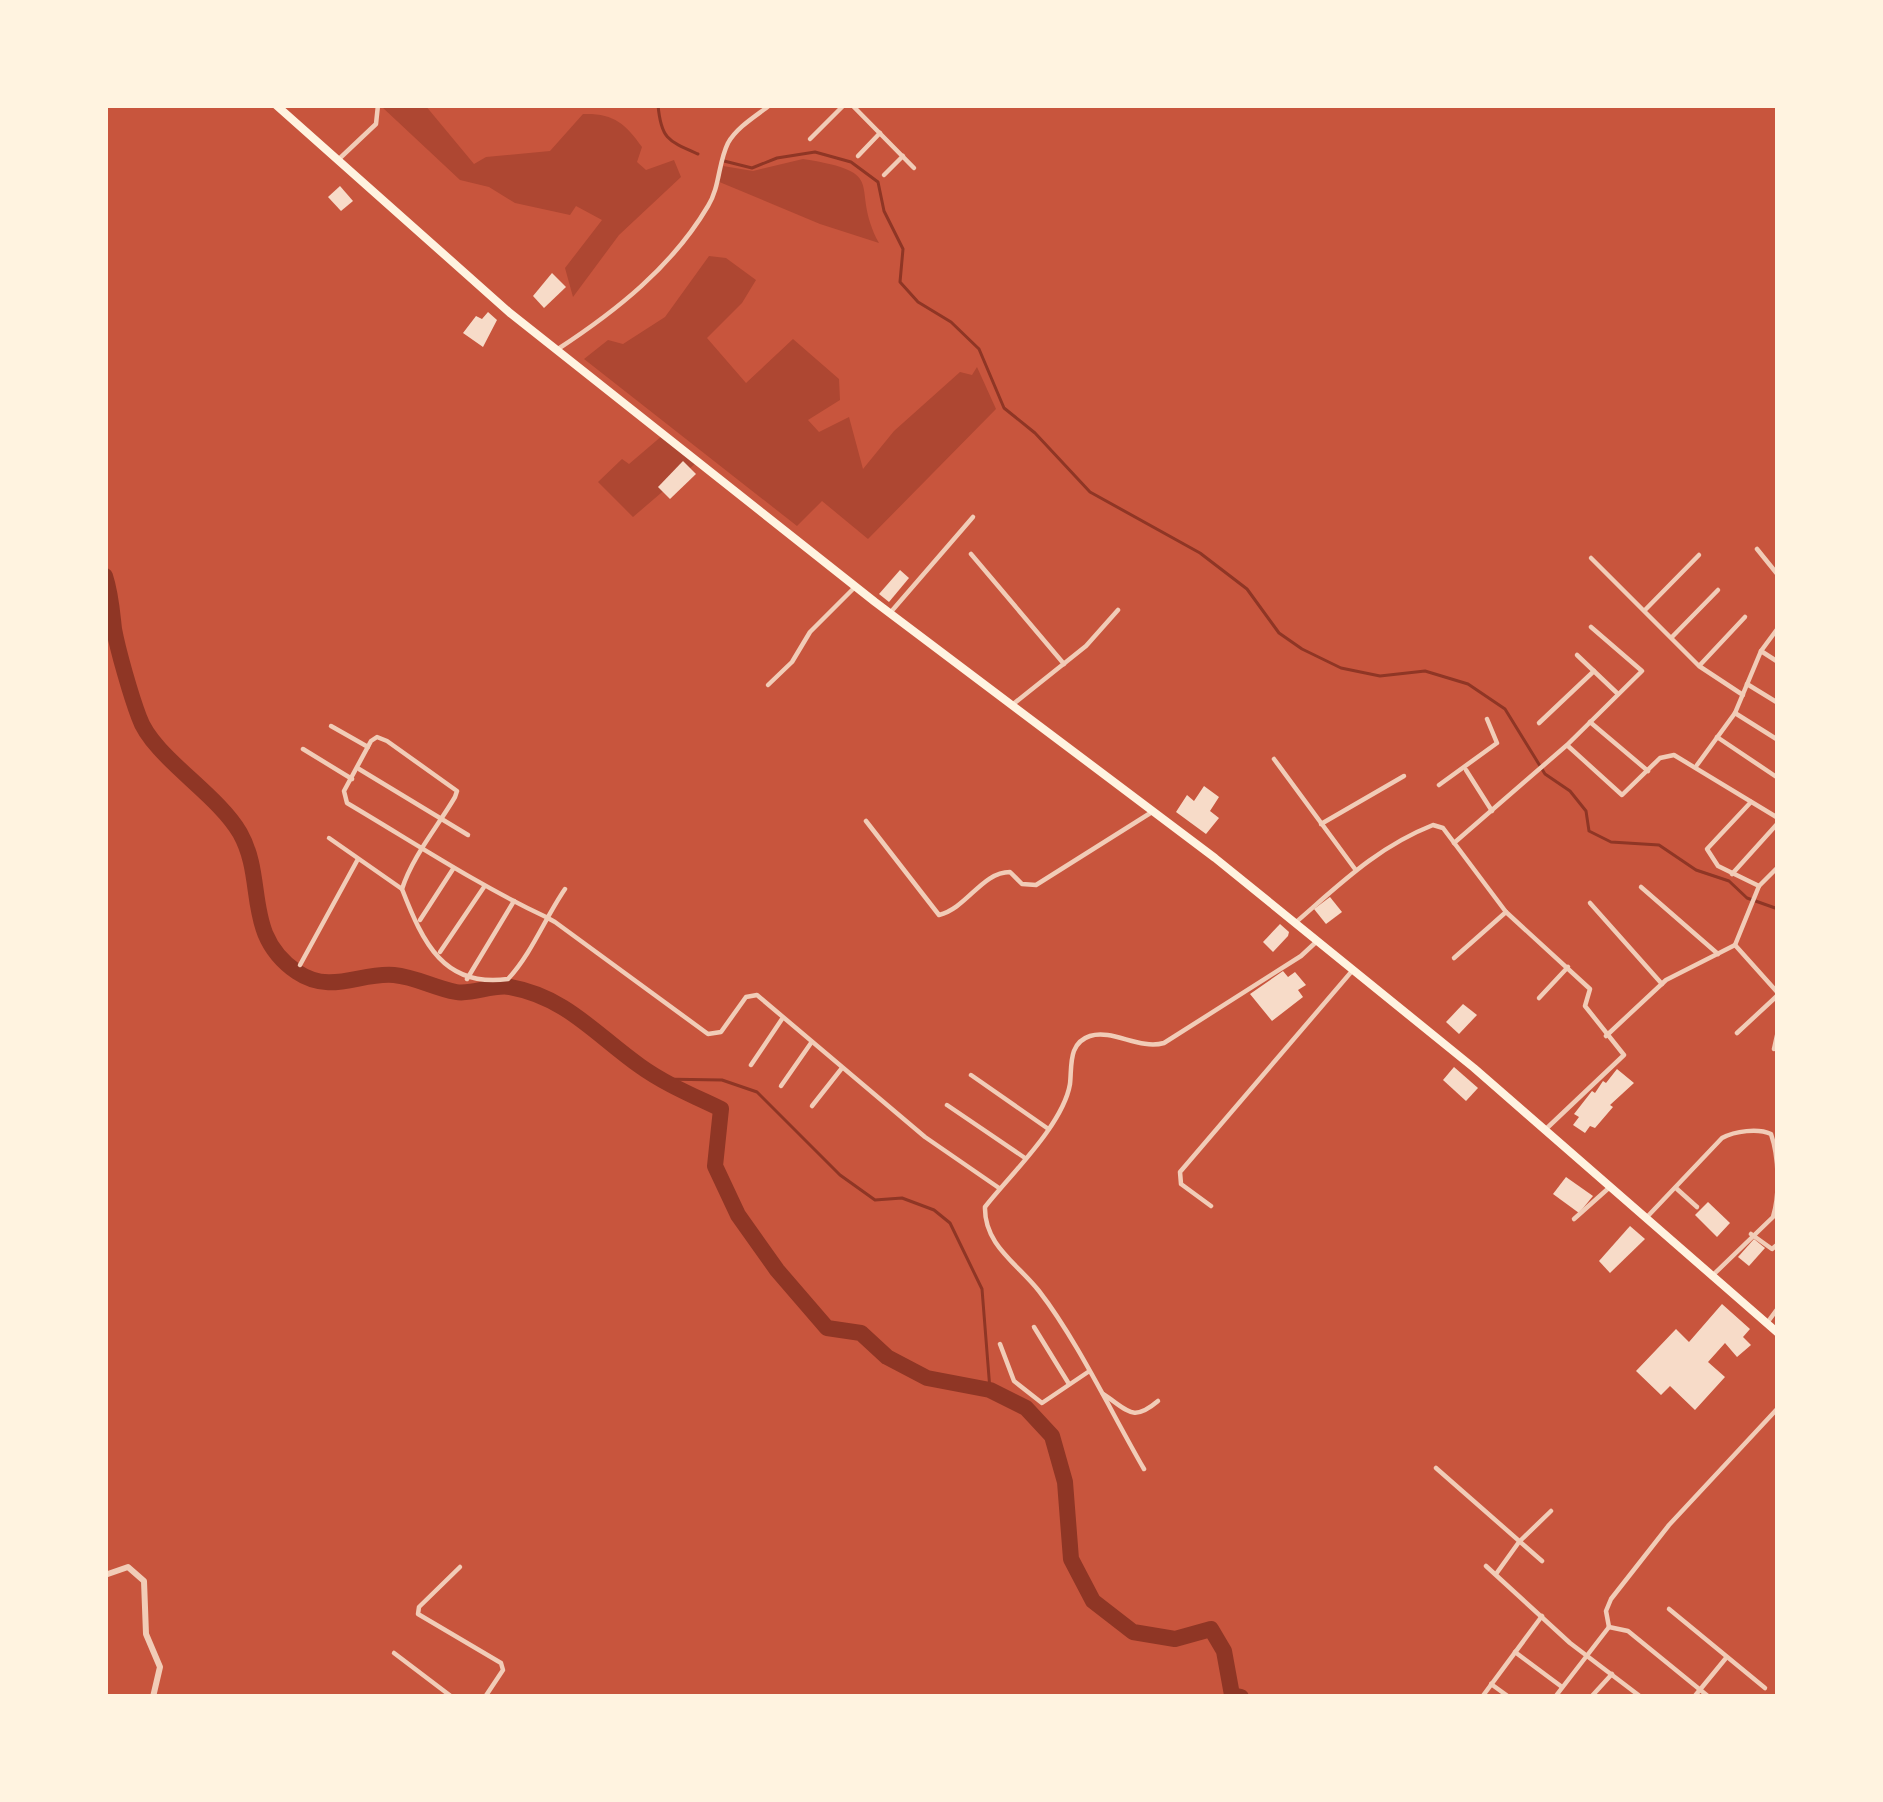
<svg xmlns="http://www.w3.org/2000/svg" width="1883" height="1802" font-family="'DejaVu Sans',sans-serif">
<rect width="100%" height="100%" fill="#c8553d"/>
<g fill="#ae4732">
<path d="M385,105H425L474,164L486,157L550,151L583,114C613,113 625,123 642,147L637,162L646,170L674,160L681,177L619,235L573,297L565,268L602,220L576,206L570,215L515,203L489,187L460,180L382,107Z"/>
<path d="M803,159C892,173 848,185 879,243L820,224L717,181L723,166L753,171Z"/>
<polygon points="709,256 726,258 756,280 742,303 707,338 746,383 793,339 839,379 840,400 808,420 819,432 849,417 863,469 894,431 960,372 972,375 977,367 996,409 868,539 822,501 797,526 584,359 608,340 623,344 665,317"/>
<polygon points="663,435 696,463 633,517 598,482 622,459 629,464"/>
</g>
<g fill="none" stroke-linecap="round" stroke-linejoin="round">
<g stroke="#8f3625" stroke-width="3">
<path d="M658,105C661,139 668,141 698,154"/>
<polyline points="724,161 752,168 777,158 815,152 851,162 878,182 884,211 903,249 900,282 918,302 951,322 979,349 1004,408 1035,433 1090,492 1200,553 1247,589 1279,633 1302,649 1341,668 1380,676 1425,671 1468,684 1505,709 1545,774 1570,791 1586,811 1589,831 1611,842 1659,845 1696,870 1729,881 1747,898 1778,909"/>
<polyline points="659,1079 722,1080 757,1092 840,1175 875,1200 902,1198 934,1210 950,1223 982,1289 990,1390"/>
<polyline points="1231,1697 1232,1695"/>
</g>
<path stroke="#8f3625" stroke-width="16" d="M105,576C111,594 112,611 114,629C118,651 131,696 139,717C152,756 217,793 240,833C267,881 242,934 297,972C331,995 360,972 394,975C416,977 434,988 456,992C473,995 492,984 510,987C566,997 596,1035 640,1066C665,1084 694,1096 721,1109L715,1166L738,1215L777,1270L827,1328L861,1333L887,1357L927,1378L990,1390L1026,1408L1052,1436L1065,1482L1071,1559L1093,1601L1133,1632L1175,1639L1211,1629L1224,1651L1232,1695L1241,1697"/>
</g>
<g fill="#f7dbc8">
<polygon points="340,186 353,201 341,211 328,197"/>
<polygon points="552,273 566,287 544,308 533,296"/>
<polygon points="488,312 497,320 483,347 463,333 476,316 482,319"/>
<polygon points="683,461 696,474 670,499 658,487"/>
<polygon points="900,570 909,578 889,602 879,594"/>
<polygon points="1204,786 1219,797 1210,811 1219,818 1206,834 1176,812 1187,795 1194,801"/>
<polygon points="1330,897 1342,912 1326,924 1314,909"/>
<polygon points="1280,924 1289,932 1288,936 1273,952 1263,942"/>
<polygon points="1283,971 1288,977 1295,972 1306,985 1298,990 1303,997 1272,1021 1250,994"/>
<polygon points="1463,1004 1477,1015 1459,1034 1446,1022"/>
<polygon points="1454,1067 1478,1088 1466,1101 1443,1080"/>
<polygon points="1617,1069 1634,1083 1610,1105 1613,1107 1595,1128 1590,1126 1585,1133 1573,1125 1579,1117 1574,1114 1592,1091 1595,1093 1603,1081 1606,1083"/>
<polygon points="1566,1177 1593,1196 1579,1213 1553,1194"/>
<polygon points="1708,1202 1730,1223 1717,1237 1695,1215"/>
<polygon points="1630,1226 1645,1239 1610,1273 1599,1261"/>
<polygon points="1754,1239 1765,1248 1749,1266 1738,1257"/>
<polygon points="1722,1304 1750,1329 1743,1337 1751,1345 1737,1357 1725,1343 1708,1362 1725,1377 1695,1410 1670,1386 1661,1395 1636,1371 1676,1329 1689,1342"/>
</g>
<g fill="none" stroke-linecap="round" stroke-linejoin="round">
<g stroke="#f1ccb7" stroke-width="4.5">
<polyline points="852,105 914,168"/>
<polyline points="810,139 844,105"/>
<polyline points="858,156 880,133"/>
<polyline points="339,159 376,124 378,105"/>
<polyline points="884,175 903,156"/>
<path d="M558,349C616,311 672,267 708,206C720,187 718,163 728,143C737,127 756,116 770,105"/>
<polyline points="1757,549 1778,575"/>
<polyline points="971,554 1064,664"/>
<polyline points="1591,558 1699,666 1743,695"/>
<polyline points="1645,610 1699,555"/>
<polyline points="890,613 973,517"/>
<polyline points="1672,637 1718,590"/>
<polyline points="1761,651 1778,662"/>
<polyline points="1577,655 1618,694"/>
<polyline points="1700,665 1745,617"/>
<polyline points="1747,684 1778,703"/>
<polyline points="768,685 792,662 810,632 856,586"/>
<polyline points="1012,705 1086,646 1118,610"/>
<polyline points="1735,713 1778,740"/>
<polyline points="1590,722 1648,771"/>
<polyline points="1539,723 1594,671"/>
<polyline points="331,726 368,747"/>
<polyline points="1717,737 1778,778"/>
<polyline points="1568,746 1622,795 1660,758 1674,755 1778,818"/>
<polyline points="303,749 352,779"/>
<polyline points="1274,759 1355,869"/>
<polyline points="1697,765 1735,713 1761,651 1778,628"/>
<polyline points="359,769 468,835"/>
<polyline points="1466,770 1492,811"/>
<polyline points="1439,785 1497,743 1487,719"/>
<polyline points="1751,802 1707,849 1718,866 1759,886"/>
<path d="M866,821L939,915C967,908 982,872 1010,872L1022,884L1036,885L1152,812"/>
<polyline points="1321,824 1404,776"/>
<polyline points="329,838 402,889"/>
<polyline points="1454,843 1567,745 1642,671 1591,627"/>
<polyline points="1732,874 1778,823"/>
<polyline points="1641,887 1718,954"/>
<path d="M565,889C545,918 532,953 508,979C444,988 423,943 402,889C412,857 438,826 455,797L457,791L387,741L377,737L371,741L344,791L347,803C413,842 476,884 546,917L555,922L708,1034L721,1032L746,997L757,995L925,1137L999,1188"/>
<polyline points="1590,903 1662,984"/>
<polyline points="420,920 453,869"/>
<path d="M1295,923C1339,885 1377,847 1433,825L1443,828L1506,912L1590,989L1585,1006L1624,1055L1547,1128"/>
<polyline points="1735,945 1778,993"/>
<polyline points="440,952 484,887"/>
<polyline points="1454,958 1506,912"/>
<polyline points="300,965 358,859"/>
<polyline points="467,979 514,901"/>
<polyline points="1539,998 1568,967"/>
<polyline points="1737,1033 1778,995"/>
<polyline points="1606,1036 1666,980 1735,945 1759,886 1778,867"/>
<polyline points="1774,1049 1778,1031"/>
<polyline points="751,1065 782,1019"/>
<polyline points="971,1075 1047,1128"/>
<polyline points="781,1086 811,1043"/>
<polyline points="947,1105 1025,1158"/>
<polyline points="812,1106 842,1068"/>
<polyline points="1677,1189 1697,1207"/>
<polyline points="1211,1206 1181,1184 1180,1172 1352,971"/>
<path d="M1647,1217L1722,1138C1735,1131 1758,1128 1771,1134C1779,1157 1780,1194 1773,1217L1713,1275"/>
<polyline points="1574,1219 1611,1186"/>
<polyline points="1751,1234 1772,1249 1778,1244"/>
<polyline points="1767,1323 1778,1308"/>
<polyline points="1034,1327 1069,1384"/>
<polyline points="1000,1344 1014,1381 1042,1403 1088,1372"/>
<path d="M1103,1394C1128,1410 1132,1423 1158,1401"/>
<polyline points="1436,1468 1542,1561"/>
<path d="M1144,1469C1112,1414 1077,1340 1039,1291C1018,1264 984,1245 985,1207C1010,1175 1063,1125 1070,1084C1072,1066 1068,1043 1090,1036C1113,1029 1139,1050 1164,1043L1301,956L1315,943"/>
<polyline points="1486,1566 1570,1643 1641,1697"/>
<polyline points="460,1567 419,1607 418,1614 501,1663 503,1670 485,1697"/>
<polyline points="1496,1574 1519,1542 1551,1511"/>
<polyline points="1669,1609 1765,1688"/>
<polyline points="1609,1627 1606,1611 1611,1599 1669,1525 1778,1408"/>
<polyline points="1609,1627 1628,1631 1709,1697"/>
<polyline points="1515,1652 1562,1687"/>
<polyline points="394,1653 452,1697"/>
<polyline points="1491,1684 1509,1697"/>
<polyline points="1482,1697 1542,1616"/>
<polyline points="1555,1697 1609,1627"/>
<polyline points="1591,1697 1612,1674"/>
<polyline points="1694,1697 1726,1658"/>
</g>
<polyline stroke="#f1ccb7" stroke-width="6" points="105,1575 128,1567 144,1581 146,1634 160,1667 153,1697"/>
<polyline stroke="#fff3e0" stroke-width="8" points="276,105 510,313 875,602 1215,858 1474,1068 1778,1333"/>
</g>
<rect width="1883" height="1802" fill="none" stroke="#fff3e0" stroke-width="216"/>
</svg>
